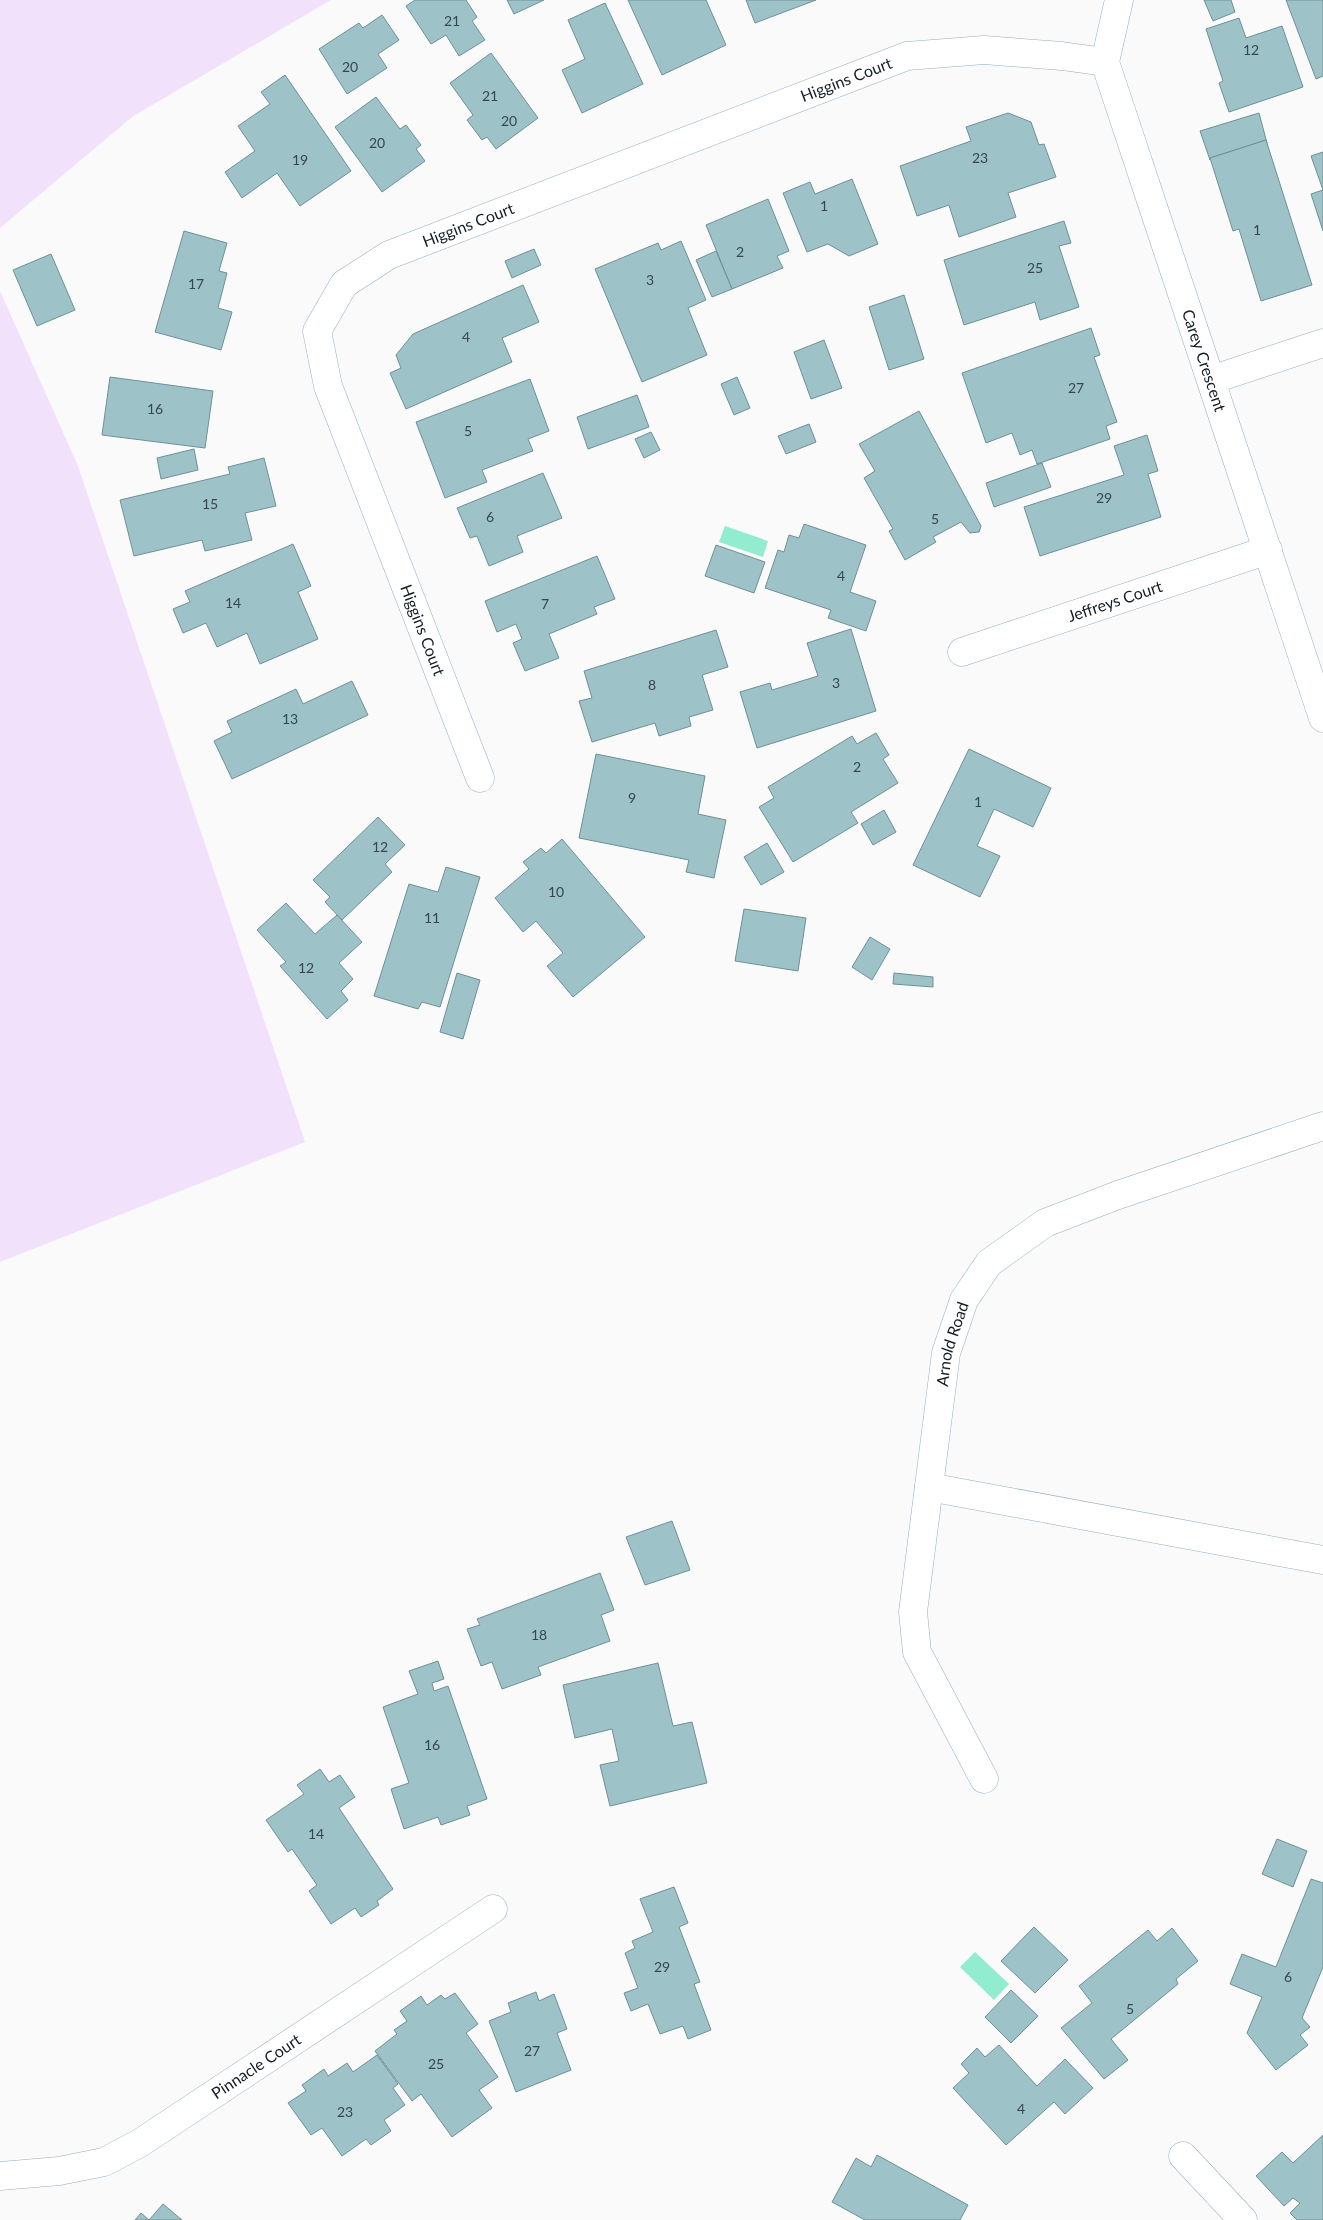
<svg xmlns="http://www.w3.org/2000/svg" width="1323" height="2220" font-family="Lato,sans-serif">
<rect width="100%" height="100%" fill="#fafafa"/>
<g fill="#f1e1fb">
<polygon points="0,0 331,0 132,117 0,228"/>
<polygon points="0,291 78,466 305,1142 0,1262"/>
</g>
<g fill="#92ecd0">
<polygon points="725,526 768,541 763,557 719,542"/>
<polygon points="975,1952 1009,1984 994,2000 960,1967"/>
</g>
<g fill="#9dc2c7" stroke="#6d9196">
<polygon points="415,0 466,0 477,17 472,21 485,40 459,56 446,35 431,44 406,6"/>
<polygon points="507,0 544,0 514,14"/>
<polygon points="628,0 706,0 726,45 662,75"/>
<polygon points="746,0 816,0 755,23"/>
<polygon points="1204,0 1231,0 1235,12 1213,21"/>
<polygon points="1286,0 1323,0 1323,76 1316,79"/>
<polygon points="605,3 643,84 582,113 562,70 585,59 568,20"/>
<polygon points="382,15 399,40 378,54 387,68 347,94 319,49 359,23 363,28"/>
<polygon points="1239,18 1246,38 1282,26 1303,87 1229,112 1219,83 1223,81 1206,29"/>
<polygon points="491,53 538,118 496,149 487,137 482,140 467,120 473,115 450,83"/>
<polygon points="285,75 351,171 300,206 277,173 242,198 225,172 255,151 238,126 270,104 261,92"/>
<polygon points="376,97 400,129 406,125 421,145 416,149 425,161 382,192 335,127"/>
<polygon points="1008,113 1031,122 1039,145 1044,144 1056,177 1008,193 1016,217 959,237 949,205 917,216 900,166 971,141 966,127"/>
<polygon points="1259,113 1267,143 1266,140 1210,158 1210,160 1200,131"/>
<polygon points="1266,140 1312,285 1261,301 1239,229 1233,231 1210,158"/>
<polygon points="1323,152 1323,231 1311,194 1323,190 1311,156"/>
<polygon points="852,179 878,244 849,256 828,244 807,252 783,193 810,182 815,194"/>
<polygon points="768,199 789,251 777,256 783,268 732,289 706,225"/>
<polygon points="1064,221 1071,243 1059,246 1079,307 1040,320 1035,302 964,325 944,260"/>
<polygon points="184,231 227,243 219,271 227,273 218,308 232,312 221,350 155,332"/>
<polygon points="681,241 706,300 688,308 707,355 642,382 595,269 658,243 661,250"/>
<polygon points="534,249 541,265 512,278 505,261"/>
<polygon points="716,251 732,289 712,297 696,260"/>
<polygon points="51,254 75,310 37,326 13,270"/>
<polygon points="523,285 539,322 502,338 512,362 406,409 390,373 401,368 396,355 413,334"/>
<polygon points="904,295 924,359 889,370 869,307"/>
<polygon points="1091,328 1100,355 1094,357 1117,422 1106,426 1110,439 1037,464 1032,450 1020,455 1012,433 986,443 962,373"/>
<polygon points="824,340 842,388 811,399 794,352"/>
<polygon points="110,377 213,391 205,448 102,435"/>
<polygon points="737,377 750,408 734,415 721,384"/>
<polygon points="530,379 549,431 528,439 533,451 482,470 487,482 445,498 416,422"/>
<polygon points="637,395 649,427 588,449 577,417"/>
<polygon points="919,411 981,526 979,532 970,533 961,522 933,537 936,542 905,560 889,531 893,529 864,478 875,471 859,444"/>
<polygon points="809,424 816,442 786,454 778,436"/>
<polygon points="651,432 660,450 644,458 635,439"/>
<polygon points="1147,435 1158,471 1148,474 1161,517 1040,556 1024,507 1124,475 1114,446"/>
<polygon points="194,449 198,470 161,479 157,458"/>
<polygon points="264,458 276,506 245,513 252,540 205,551 202,540 134,556 120,500 230,474 228,467"/>
<polygon points="1042,463 1051,487 994,507 986,483"/>
<polygon points="543,473 562,518 517,536 523,552 489,566 477,536 470,538 457,508"/>
<polygon points="804,524 866,545 850,592 876,601 866,631 828,618 831,610 765,588 778,550 784,552 789,535 799,538"/>
<polygon points="293,544 311,586 298,592 318,639 260,664 247,633 217,647 206,623 183,633 173,609 190,602 185,591"/>
<polygon points="716,545 765,562 754,593 705,576"/>
<polygon points="597,556 615,599 594,607 597,614 549,634 559,658 525,671 513,643 522,639 516,624 497,632 485,601"/>
<polygon points="851,629 876,711 757,748 740,692 770,683 772,690 818,676 807,643"/>
<polygon points="716,630 728,667 702,675 713,710 689,717 691,726 659,736 655,723 592,742 579,701 592,698 584,671"/>
<polygon points="352,681 368,715 232,779 214,741 232,732 227,721 296,689 303,704"/>
<polygon points="876,733 889,755 883,759 898,783 851,812 858,823 793,862 759,807 774,798 768,787 852,736 857,744"/>
<polygon points="969,749 1051,788 1033,827 994,809 977,846 1000,856 980,897 913,865"/>
<polygon points="596,754 705,776 698,814 726,820 714,878 686,872 689,860 579,838"/>
<polygon points="884,810 896,832 873,845 861,824"/>
<polygon points="378,817 405,845 385,864 392,872 342,920 325,902 330,897 313,880"/>
<polygon points="562,839 645,937 573,997 547,966 563,953 536,921 523,932 495,898 529,869 523,862 541,848 546,853"/>
<polygon points="767,843 784,872 761,885 744,857"/>
<polygon points="446,867 480,877 440,1007 422,1002 418,1009 374,996 409,884 438,892"/>
<polygon points="286,903 315,934 337,915 362,942 339,963 353,979 341,991 348,1000 327,1019 280,966 286,962 257,930"/>
<polygon points="744,909 806,918 798,971 735,961"/>
<polygon points="870,937 890,949 872,980 852,967"/>
<polygon points="457,973 480,980 463,1039 440,1032"/>
<polygon points="894,973 933,977 933,987 893,984"/>
<polygon points="672,1521 690,1570 645,1585 626,1537"/>
<polygon points="600,1573 614,1610 601,1615 610,1641 538,1667 541,1675 502,1689 492,1662 481,1666 467,1629 480,1625 477,1619"/>
<polygon points="438,1661 444,1679 432,1683 434,1691 448,1686 487,1799 467,1806 470,1815 441,1825 438,1817 404,1829 391,1789 409,1783 383,1707 418,1694 409,1671"/>
<polygon points="658,1663 673,1726 692,1722 707,1783 610,1806 600,1765 619,1761 612,1729 575,1738 563,1685"/>
<polygon points="320,1769 329,1782 340,1775 355,1797 339,1808 393,1889 377,1901 379,1905 361,1917 355,1908 331,1924 309,1891 317,1885 292,1849 288,1852 266,1820 304,1794 297,1785"/>
<polygon points="1277,1839 1307,1851 1293,1887 1262,1874"/>
<polygon points="1311,1879 1323,1883 1323,1967 1302,2018 1310,2027 1300,2035 1308,2045 1276,2070 1247,2033 1262,1997 1230,1984 1242,1954 1276,1967"/>
<polygon points="674,1887 688,1923 679,1927 700,1982 694,1984 711,2030 688,2039 683,2026 660,2034 648,2004 631,2011 624,1993 638,1988 625,1953 635,1948 632,1941 653,1932 640,1899"/>
<polygon points="1034,1927 1068,1960 1035,1993 1001,1961"/>
<polygon points="1172,1928 1198,1961 1176,1979 1178,1984 1111,2039 1128,2060 1104,2079 1061,2028 1092,2003 1079,1986 1148,1930 1157,1941"/>
<polygon points="1011,1990 1038,2016 1011,2043 985,2017"/>
<polygon points="536,1992 539,2001 554,1994 567,2029 557,2033 571,2070 516,2092 489,2021 511,2012 508,2003"/>
<polygon points="455,1993 478,2024 466,2033 498,2077 479,2090 492,2108 452,2137 421,2094 412,2101 375,2051 397,2034 394,2030 407,2021 400,2011 421,1996 427,2005 441,1995 445,1999"/>
<polygon points="999,2045 1037,2086 1065,2059 1093,2088 1065,2114 1054,2102 1006,2145 953,2088 969,2073 961,2064 977,2048 985,2057"/>
<polygon points="377,2055 398,2084 393,2088 405,2105 384,2120 391,2131 371,2145 366,2139 342,2156 322,2128 311,2135 288,2103 306,2091 302,2085 324,2069 328,2076 347,2063 353,2072"/>
<polygon points="1323,2135 1323,2220 1297,2220 1290,2213 1300,2203 1293,2198 1284,2206 1256,2176 1282,2152 1293,2163"/>
<polygon points="877,2155 968,2205 960,2220 865,2220 832,2202 856,2158 871,2167"/>
<polygon points="163,2204 182,2220 149,2220"/>
<polygon points="141,2213 149,2220 135,2220"/>
</g>
<g fill="none" stroke-linecap="round" stroke-linejoin="round">
<defs>
<g id="minor">
<path id="s1" d="M1119,0L1105,62L1323,718"/>
<polyline points="1211,380 1323,343"/>
<path id="s2" d="M962,652L1268,550"/>
<path id="s3" d="M480,778L328,386L317,331L344,284L389,255L907,56L984,50L1062,56L1105,62"/>
<polyline points="929,1487 1323,1560"/>
<path id="s4" d="M984,1779L917,1652L913,1612L946,1353L964,1300L989,1263L1045,1223L1118,1195L1323,1126"/>
<polyline points="1183,2156 1243,2220"/>
<path id="s5" d="M0,2176L59,2171L104,2162L140,2143L493,1909"/>
</g>
</defs>
<use href="#minor" stroke="#94aec2" stroke-width="29"/>
<use href="#minor" stroke="#fff" stroke-width="28"/>
</g>
<g text-anchor="middle" stroke-width="4" stroke-linejoin="round" paint-order="stroke">
<g font-size="14" fill="#36474e">
<text x="452" y="26">21</text>
<text x="1251" y="55">12</text>
<text x="350" y="72">20</text>
<text x="490" y="101">21</text>
<text x="509" y="126">20</text>
<text x="377" y="148">20</text>
<text x="980" y="163">23</text>
<text x="300" y="165">19</text>
<text x="824" y="211">1</text>
<text x="1257" y="235">1</text>
<text x="740" y="257">2</text>
<text x="1035" y="273">25</text>
<text x="650" y="285">3</text>
<text x="196" y="289">17</text>
<text x="466" y="342">4</text>
<text x="1076" y="393">27</text>
<text x="155" y="414">16</text>
<text x="468" y="436">5</text>
<text x="1104" y="503">29</text>
<text x="210" y="509">15</text>
<text x="490" y="522">6</text>
<text x="935" y="524">5</text>
<text x="841" y="581">4</text>
<text x="233" y="608">14</text>
<text x="545" y="609">7</text>
<text x="836" y="688">3</text>
<text x="652" y="690">8</text>
<text x="290" y="724">13</text>
<text x="857" y="772">2</text>
<text x="632" y="803">9</text>
<text x="978" y="807">1</text>
<text x="380" y="852">12</text>
<text x="556" y="897">10</text>
<text x="432" y="923">11</text>
<text x="306" y="973">12</text>
<text x="539" y="1640">18</text>
<text x="432" y="1750">16</text>
<text x="316" y="1839">14</text>
<text x="662" y="1972">29</text>
<text x="1288" y="1982">6</text>
<text x="1130" y="2014">5</text>
<text x="532" y="2056">27</text>
<text x="436" y="2069">25</text>
<text x="1021" y="2114">4</text>
<text x="345" y="2117">23</text>
</g>
<g font-size="16" fill="#141e25" stroke="#fff">
<text dy="6" stroke="none"><textPath href="#s3" startOffset="1074">Higgins Court</textPath></text>
<text dy="6" stroke="none"><textPath href="#s3" startOffset="669">Higgins Court</textPath></text>
<text dy="6" stroke="none"><textPath href="#s1" startOffset="378">Carey Crescent</textPath></text>
<text dy="6" stroke="none"><textPath href="#s2" startOffset="161">Jeffreys Court</textPath></text>
<text transform="translate(423 630) rotate(69)" y="6">Higgins Court</text>
<text dy="6" stroke="none"><textPath href="#s4" startOffset="455">Arnold Road</textPath></text>
<text dy="6" stroke="none"><textPath href="#s5" startOffset="285">Pinnacle Court</textPath></text>
</g>
</g>
</svg>
